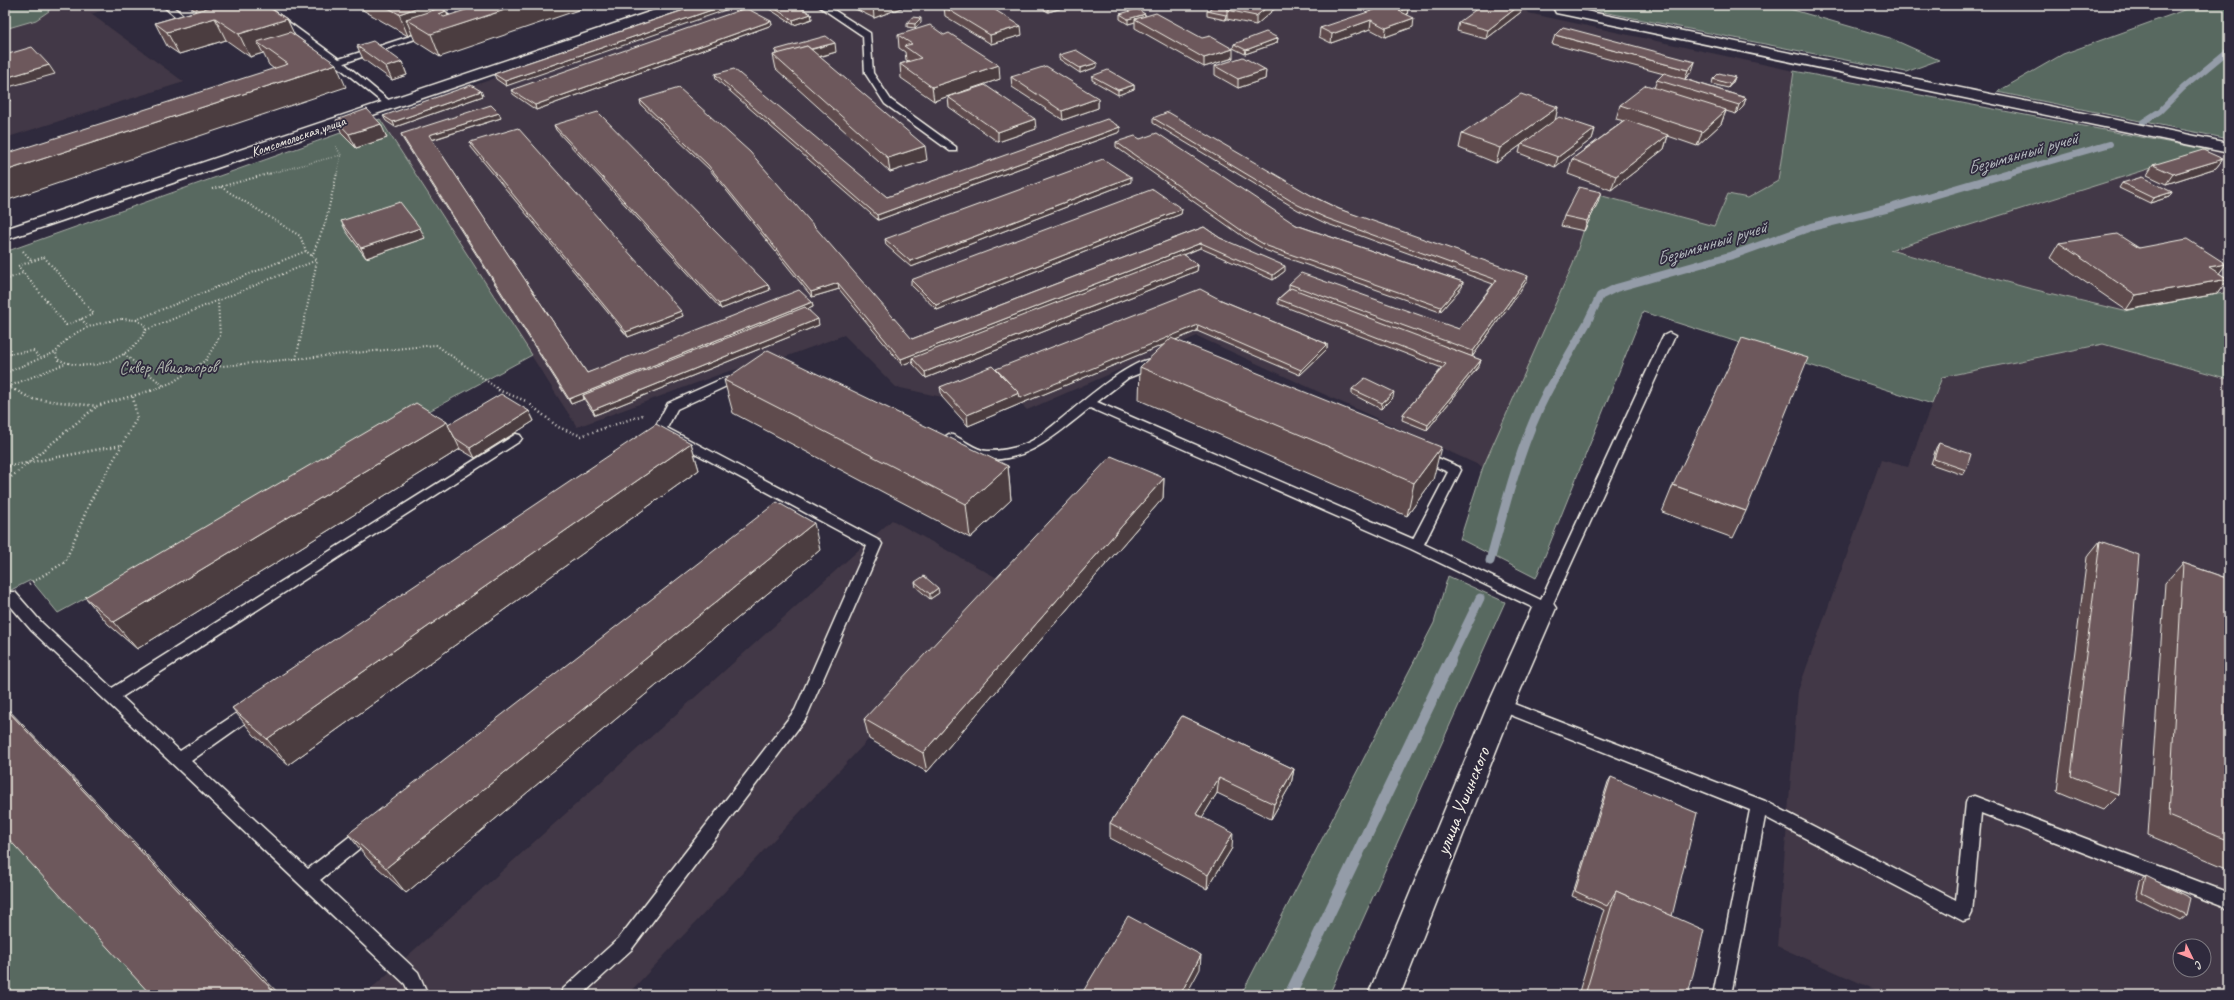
<svg xmlns="http://www.w3.org/2000/svg" width="2234" height="1000" font-family="Caveat,sans-serif">
<rect width="100%" height="100%" fill="#2f2a3d"/>
<filter id="ink" filterUnits="userSpaceOnUse"><feTurbulence type="fractalNoise" baseFrequency=".025" numOctaves="2"/><feDisplacementMap in="SourceGraphic" scale="8" xChannelSelector="R" yChannelSelector="G"/><feConvolveMatrix kernelMatrix="1 2 1 2 8 2 1 2 1" color-interpolation-filters="sRGB"/></filter>
<g filter="url(#ink)">
<g fill="#423846" fill-rule="evenodd">
<polygon points="5,5 120,5 91,14 184,82 5,138"/>
<polygon points="700,5 798,5 810,14 801,5 1520,5 1528,13 1794,71 1778,182 1748,198 1714,227 1595,194 1573,264 1483,467 1197,336 1027,410 993,376 942,397 896,387 844,335 785,357 726,372 577,427 380,119"/>
<polygon points="2209,150 2229,154 2229,292 2124,311 2028,288 1889,250"/>
<path d="M2103,344L2229,379V995H1887L1777,946L1798,691L1881,460L1908,467L1942,377ZM2180,946H2204V970H2180Z"/>
<polygon points="892,520 1010,585 869,739 627,995 364,995"/>
</g>
<g fill="#586961" stroke="#a6ada4">
<polygon points="5,5 49,5 49,11 36,20 5,29"/>
<polygon points="1579,5 1776,5 1890,38 1939,60 1906,72 1583,8"/>
<polygon points="2198,5 2229,5 2229,139 1997,92 2063,54"/>
<polygon points="1794,71 2209,150 1890,250 2028,288 2124,311 2229,292 2229,379 2103,344 1942,377 1932,404 1643,312 1536,578 1460,539 1483,467 1573,264 1595,194 1714,226 1728,194 1748,198 1778,181"/>
<polygon points="380,119 532,355 58,613 31,580 5,593 5,252"/>
<polygon points="1448,576 1505,602 1329,995 1241,995 1434,623"/>
<polygon points="5,828 158,995 5,995"/>
</g>
<g fill="none" stroke-linecap="round" stroke-linejoin="round">
<g stroke="#949ca8" stroke-width="6">
<polyline points="2143,122 2160,111 2183,88 2229,50"/>
<polyline points="2006,174 2110,144"/>
</g>
<polyline stroke="#949ca8" stroke-width="8" points="1548,391 1587,323 1600,296 1616,288 1733,255 1811,227 1890,208 2009,173"/>
<g stroke="#949ca8" stroke-width="9">
<path d="M1490,561C1506,503 1520,444 1548,390"/>
<polyline points="1449,662 1480,598"/>
</g>
<polyline stroke="#949ca8" stroke-width="12" points="1290,995 1450,661"/>
<defs>
<g id="service">
<polygon points="162,5 171,5 197,27 190,29"/>
<polygon points="261,5 270,5 268,7 339,59 426,31 433,33 344,63 392,103 393,105 389,108 335,64 260,9"/>
<polygon points="423,5 432,5 453,18 446,20"/>
<polygon points="817,5 826,5 870,33 873,73 891,100 956,147 956,151 950,151 885,104 865,73 863,36"/>
<path d="M1669,333L1675,336L1551,608L1549,612L1544,613L1411,549L1090,408C1059,432 1027,464 984,459C971,458 956,446 945,441L943,438L949,434C962,437 975,451 988,451C1004,451 1021,447 1035,439C1061,423 1131,352 1160,359L1162,362L1160,365L1128,378L1097,402L1413,539L1448,472L1418,459L1416,456L1418,453H1426L1459,467L1461,470L1424,544L1541,600L1663,336Z"/>
<polygon points="742,374 746,375 748,378 746,381 731,384 677,409 667,428 880,541 882,544 806,718 631,950 582,995 560,995 563,989 619,938 795,710 867,546 656,432 654,429 668,403 724,378"/>
<polygon points="516,434 520,435 522,438 520,441 122,697 180,751 249,705 254,703 259,705 262,709 259,713 191,761 308,869 363,826 369,824 375,826 377,831 375,836 320,880 418,972 428,995 410,995 405,984 32,631 8,603 5,604 5,592 15,592 42,623 112,688"/>
<polygon points="1501,699 1765,801 1956,900 1966,803 1968,798 1974,796 2229,893 2229,909 1981,813 1972,913 1969,919 1963,921 1765,817 1731,995 1713,995 1750,810 1496,709 1493,705 1496,701"/>
</g>
<g id="minor">
<polygon points="670,5 689,5 688,8 5,240 5,229"/>
<polygon points="1552,5 1564,5 1566,7 2229,143 2229,153 1561,14 1556,13"/>
<polygon points="1544,599 1552,602 1556,608 1514,705 1400,995 1368,995 1488,705 1532,608 1536,602"/>
</g>
</defs>
<use href="#service" stroke="#f4f1e8" stroke-width="3"/>
<use href="#minor" stroke="#f4f1e8" stroke-width="3"/>
<g stroke="#f4f1e8" stroke-width="1.5" stroke-dasharray="0.5 2" stroke-linecap="butt">
<polyline points="268,174 341,155 335,145"/>
<polyline points="337,174 341,155"/>
</g>
<g stroke="#f4f1e8" stroke-width="2" stroke-dasharray="1 2.5" stroke-linecap="butt">
<polyline points="221,187 300,236 306,251"/>
<polyline points="212,189 272,173"/>
<polyline points="23,251 32,261"/>
<polyline points="312,256 325,224 337,173"/>
<polygon points="44,257 94,314 66,325 18,266"/>
<polyline points="5,280 23,273"/>
<polyline points="81,319 88,326"/>
<path d="M122,319L136,320L144,324L146,330C129,361 89,374 57,359L56,352C72,329 96,323 122,319Z"/>
<polyline points="136,320 306,251 317,260 146,330"/>
<polyline points="5,354 33,351 40,358"/>
<polyline points="124,354 164,386"/>
<polyline points="296,359 317,261"/>
<polyline points="192,369 436,345 501,391"/>
<polyline points="5,373 56,352"/>
<polyline points="8,387 17,391"/>
<polyline points="5,388 64,364"/>
<polyline points="151,391 173,382 206,360 220,336 218,301"/>
</g>
<g stroke="#f4f1e8" stroke-width="2.5" stroke-dasharray="1 3" stroke-linecap="butt">
<polyline points="15,390 32,399 97,406 153,390"/>
<polyline points="498,390 526,401 558,427 581,436 643,415"/>
<polyline points="5,467 122,445"/>
<polyline points="5,482 97,406"/>
<polyline points="29,584 65,562 90,502 137,418 133,397"/>
</g>
<use href="#service" fill="#2f2a3d" fill-rule="evenodd"/>
<use href="#minor" fill="#2f2a3d" fill-rule="evenodd"/>
</g>
<g fill="#5e4c4e" stroke="#f4f1e8">
<polygon points="187,5 265,5 287,19 294,35 346,87 274,69 269,65 263,53 250,57 226,40 179,54 167,46 155,23 196,11"/>
<polygon points="354,5 430,5 432,10 446,11 448,15 440,57 415,41 412,34 408,36"/>
<polygon points="699,5 506,86 496,79 494,74"/>
<polygon points="763,5 796,5 811,14 812,19 794,25"/>
<polygon points="847,5 909,5 874,18"/>
<polygon points="1036,5 1073,5 1048,12"/>
<polygon points="1215,5 1279,5 1256,25 1227,19 1225,20 1207,16 1207,11"/>
<polygon points="944,7 1022,35 991,44 945,16"/>
<polygon points="1408,8 1407,15 1413,27 1385,37 1370,29 1331,43 1319,37 1320,28"/>
<polygon points="1521,12 1486,39 1457,31 1459,22"/>
<polygon points="1120,14 1145,14 1145,16 1233,58 1204,67 1135,28 1135,22 1128,24 1120,19"/>
<polygon points="771,21 772,25 536,110 513,94 511,90"/>
<polygon points="907,23 921,23 915,28 907,27"/>
<polygon points="898,35 1000,79 934,101 901,78 900,64 909,61 906,60 905,52 899,48"/>
<polygon points="1555,35 1692,71 1685,79 1746,98 1743,107 1736,114 1726,111 1721,124 1697,146 1668,136 1664,149 1611,190 1568,174 1572,159 1624,121 1616,119 1620,105 1654,88 1657,80 1664,74 1552,44"/>
<polygon points="1278,38 1277,43 1245,54 1233,48 1234,44"/>
<polygon points="357,46 402,62 407,75 392,80 363,59"/>
<polygon points="775,50 836,52 820,57 927,160 890,172 776,69 773,55 776,55"/>
<polygon points="1059,55 1097,67 1080,73 1059,59"/>
<polygon points="1215,66 1266,70 1265,79 1238,88 1215,75"/>
<polygon points="715,74 887,197 1120,127 1120,132 878,220 716,79"/>
<polygon points="1092,76 1134,85 1134,89 1118,95 1092,80"/>
<polygon points="1011,77 1098,98 1098,108 1063,120 1012,87"/>
<polygon points="1735,77 1733,82 1728,88 1712,84 1713,79"/>
<polygon points="481,91 483,96 395,127 386,121 383,116"/>
<polygon points="948,97 1036,129 998,142 949,107"/>
<polygon points="640,100 912,339 1204,227 1220,238 1285,271 1273,280 1200,248 1184,255 1198,265 1197,271 926,378 913,364 912,361 902,365 839,289 812,297 710,170 641,105"/>
<polygon points="1558,107 1555,120 1595,129 1592,139 1555,167 1519,153 1521,145 1496,163 1459,148 1462,134"/>
<polygon points="501,118 432,140 587,373 812,302 813,307 808,309 819,325 595,415 584,399 571,404 403,139 401,134"/>
<polygon points="1153,118 1339,209 1527,281 1472,357 1442,346 1481,360 1479,366 1427,430 1402,420 1403,414 1442,368 1278,304 1278,299 1289,289 1289,284 1459,329 1493,284 1325,223 1298,210 1153,123"/>
<polygon points="336,120 387,138 356,148 342,134"/>
<polygon points="554,125 768,285 770,290 721,309 556,130"/>
<polygon points="1140,139 1296,225 1463,282 1462,287 1440,312 1267,251 1248,240 1116,147 1116,142"/>
<polygon points="470,142 681,311 683,316 628,337 471,147"/>
<polygon points="2223,159 2216,168 2166,184 2147,175 2153,165"/>
<polygon points="1131,182 911,267 886,245 885,239"/>
<polygon points="2122,183 2172,192 2169,197 2150,203 2119,188"/>
<polygon points="1598,202 1584,231 1561,226 1564,216"/>
<polygon points="1182,209 1181,214 937,310 911,285 911,280"/>
<polygon points="341,221 425,238 366,258 346,231"/>
<polygon points="2059,243 2139,248 2226,264 2219,273 2228,279 2217,294 2126,310 2050,258"/>
<polygon points="1221,300 1327,344 1327,349 1300,375 1197,331 1175,340 1433,480 1407,516 1139,400 1140,367 1165,344 1020,404 968,426 942,397 940,387"/>
<polygon points="724,380 1008,466 1011,500 970,538 733,413"/>
<polygon points="1352,389 1393,397 1381,409 1352,394"/>
<polygon points="529,411 534,421 475,458 460,449 137,649 108,624 85,597 448,425"/>
<polygon points="691,443 699,470 288,765 254,735 232,708"/>
<polygon points="1939,443 1966,470 1963,475 1931,464 1936,448"/>
<polygon points="1164,478 1163,498 927,772 869,739 864,719"/>
<polygon points="1673,485 1746,511 1733,538 1662,512"/>
<polygon points="2100,541 2118,795 2103,810 2057,791 2087,557"/>
<polygon points="820,550 406,893 368,859 348,834"/>
<polygon points="2183,563 2229,579 2229,869 2148,835 2165,583"/>
<polygon points="915,582 939,593 930,599 916,587"/>
<polygon points="1182,716 1294,769 1291,784 1271,819 1217,793 1202,817 1232,848 1207,889 1110,838 1110,823"/>
<polygon points="1611,777 1672,916 1688,995 1578,995 1602,915 1604,910 1572,896 1608,782"/>
<polygon points="2146,876 2186,915 2180,920 2136,898 2140,881"/>
</g>
<g fill="#4c3e40" stroke="#f4f1e8">
<polygon points="195,5 234,5 200,14"/>
<polygon points="425,5 430,5 438,26 406,19 412,34 408,36 399,14"/>
<polygon points="520,5 593,5 440,57 431,34 439,14 446,11 452,27"/>
<polygon points="726,5 740,5 506,86 505,81"/>
<polygon points="873,5 909,5 874,18"/>
<polygon points="1048,5 1073,5 1048,12"/>
<polygon points="1270,5 1279,5 1256,25 1256,16"/>
<polygon points="1520,5 1522,5 1521,12 1486,39 1488,30"/>
<polygon points="1408,8 1407,17 1399,11"/>
<polygon points="811,14 812,19 794,25 793,20"/>
<polygon points="1145,14 1145,18 1135,19 1135,22 1128,24 1128,19"/>
<polygon points="1227,14 1227,19 1225,20 1226,15"/>
<polygon points="215,18 226,40 179,54 167,32"/>
<polygon points="921,18 921,23 915,28 915,24"/>
<polygon points="1414,18 1413,27 1385,37 1386,28"/>
<polygon points="287,19 298,42 257,42 263,53 250,57 239,34"/>
<polygon points="1371,20 1370,29 1331,43 1332,34"/>
<polygon points="771,21 772,25 536,110 535,105"/>
<polygon points="1021,26 1022,35 991,44 990,35"/>
<polygon points="1278,38 1277,43 1245,54 1246,50"/>
<polygon points="835,43 836,52 785,66 784,57"/>
<polygon points="1233,49 1233,58 1204,67 1204,58"/>
<polygon points="402,62 407,75 392,80 386,67"/>
<polygon points="1695,62 1692,71 1685,79 1688,70"/>
<polygon points="1097,63 1097,67 1080,73 1080,68"/>
<polygon points="336,64 346,87 5,201 5,171"/>
<polygon points="49,65 55,74 5,88 5,78"/>
<polygon points="999,65 1000,79 934,101 932,87"/>
<polygon points="1266,70 1265,79 1238,88 1238,79"/>
<polygon points="1735,77 1733,82 1728,88 1730,84"/>
<polygon points="1134,85 1134,89 1118,95 1118,90"/>
<polygon points="5,91 11,100 5,102"/>
<polygon points="481,91 483,96 395,127 393,122"/>
<polygon points="1098,98 1098,108 1063,120 1062,111"/>
<polygon points="1746,98 1743,107 1736,114 1739,105"/>
<polygon points="1558,107 1555,121 1522,144 1521,145 1496,163 1500,148"/>
<polygon points="1726,110 1721,124 1697,146 1702,132"/>
<polygon points="499,113 501,118 431,140 429,135"/>
<polygon points="1035,119 1036,129 998,142 998,132"/>
<polygon points="381,124 387,138 356,148 349,134"/>
<polygon points="1120,127 1120,132 878,220 877,215"/>
<polygon points="1595,129 1592,139 1555,167 1558,157"/>
<polygon points="1668,135 1664,149 1611,190 1616,176"/>
<polygon points="925,146 927,160 890,172 888,158"/>
<polygon points="2223,159 2216,168 2166,184 2173,174"/>
<polygon points="1131,177 1131,182 911,267 910,261"/>
<polygon points="1601,192 1598,202 1584,231 1587,221"/>
<polygon points="2172,192 2169,197 2150,203 2153,198"/>
<polygon points="1182,209 1181,214 937,310 936,305"/>
<polygon points="420,228 425,238 366,258 361,248"/>
<polygon points="1201,243 1200,248 914,360 912,358 912,361 902,365 901,359"/>
<polygon points="2226,264 2215,279 2209,267"/>
<polygon points="1198,265 1197,271 926,378 925,372"/>
<polygon points="1285,266 1285,271 1273,280 1273,275"/>
<polygon points="1528,276 1527,281 1472,357 1473,351"/>
<polygon points="2228,279 2217,294 2126,310 2136,295"/>
<polygon points="1463,282 1462,287 1440,312 1441,307"/>
<polygon points="838,283 839,289 812,297 811,292"/>
<polygon points="768,285 770,290 721,309 719,304"/>
<polygon points="812,302 813,307 585,399 583,395 584,399 571,404 569,399"/>
<polygon points="681,311 683,316 628,337 626,332"/>
<polygon points="818,319 819,325 595,415 593,410"/>
<polygon points="1198,325 1197,331 1020,404 968,426 967,415 1019,393"/>
<polygon points="1327,344 1327,349 1300,375 1301,370"/>
<polygon points="1481,360 1479,366 1427,430 1428,425"/>
<polygon points="1394,392 1393,397 1381,409 1382,403"/>
<polygon points="529,411 534,421 475,458 470,448"/>
<polygon points="447,422 460,449 137,649 114,622"/>
<polygon points="691,443 699,470 288,765 267,739"/>
<polygon points="1441,447 1433,480 1407,516 1414,483"/>
<polygon points="1008,466 1011,500 970,538 966,504"/>
<polygon points="1164,478 1163,498 927,772 923,753"/>
<polygon points="814,523 820,550 406,893 386,868"/>
<polygon points="938,588 939,593 930,599 930,594"/>
<polygon points="5,706 280,995 277,995 5,708"/>
<polygon points="1294,769 1291,784 1271,819 1274,804"/>
<polygon points="1219,778 1217,793 1195,829 1196,814"/>
<polygon points="1233,833 1232,848 1207,889 1208,875"/>
<polygon points="1201,955 1200,969 1186,995 1180,995"/>
</g>
<g fill="#6d585b" stroke="#f4f1e8">
<polygon points="218,5 265,5 287,19 239,34 215,18 167,32 155,23"/>
<polygon points="383,5 425,5 399,14"/>
<polygon points="481,5 520,5 431,34 406,19 440,8 446,11 439,14 444,17"/>
<polygon points="699,5 726,5 505,81 494,74"/>
<polygon points="769,5 796,5 811,14 793,20"/>
<polygon points="951,5 987,5 1021,26 990,35 944,7"/>
<polygon points="1215,5 1223,5 1231,7 1227,10 1227,14 1226,15 1207,11"/>
<polygon points="1233,5 1270,5 1256,16 1227,10"/>
<polygon points="1389,5 1401,5 1408,8 1399,11 1414,18 1386,28 1371,20 1332,34 1320,28"/>
<polygon points="1482,5 1520,5 1488,30 1459,22"/>
<polygon points="746,8 771,21 535,105 511,90"/>
<polygon points="1137,9 1145,14 1128,19 1120,14"/>
<polygon points="1156,13 1202,38 1210,36 1233,49 1204,58 1135,19"/>
<polygon points="912,17 921,18 915,24 907,23"/>
<polygon points="930,25 944,35 949,33 999,65 932,87 900,64 921,58 904,46 912,44 898,35"/>
<polygon points="1563,27 1695,62 1688,70 1555,35"/>
<polygon points="290,32 336,64 5,171 5,154 288,64 257,42"/>
<polygon points="1266,32 1278,38 1246,50 1234,44"/>
<polygon points="826,36 835,43 811,49 807,46 780,54 775,50"/>
<polygon points="373,41 402,62 386,67 357,46"/>
<polygon points="807,46 925,146 888,158 773,55"/>
<polygon points="32,47 49,65 5,78 5,55"/>
<polygon points="1076,50 1097,63 1080,68 1059,55"/>
<polygon points="1243,57 1266,70 1238,79 1215,66"/>
<polygon points="1046,66 1098,98 1062,111 1011,77"/>
<polygon points="734,69 887,197 1107,119 1120,127 877,215 715,74"/>
<polygon points="1108,70 1134,85 1118,90 1092,76"/>
<polygon points="1664,73 1746,98 1739,105 1657,80"/>
<polygon points="1719,73 1735,77 1730,84 1713,79"/>
<polygon points="471,85 481,91 393,122 383,116"/>
<polygon points="985,85 1035,119 998,132 948,97"/>
<polygon points="1646,85 1726,110 1702,132 1620,105"/>
<polygon points="679,88 750,152 912,339 1204,227 1220,238 1285,266 1273,275 1201,243 901,359 838,283 811,292 708,165 640,100"/>
<polygon points="1521,94 1558,107 1500,148 1462,134"/>
<polygon points="491,105 499,113 429,135 587,373 799,290 812,302 569,399 401,134"/>
<polygon points="367,109 381,124 349,134 336,120"/>
<polygon points="598,112 768,285 719,304 554,125"/>
<polygon points="1168,112 1314,197 1339,209 1528,276 1473,351 1289,284 1301,273 1459,329 1497,280 1326,218 1298,205 1153,118"/>
<polygon points="1559,117 1595,129 1558,157 1522,144"/>
<polygon points="1626,120 1668,135 1616,176 1572,159"/>
<polygon points="518,128 681,311 626,332 470,142"/>
<polygon points="1157,133 1296,225 1463,282 1441,307 1267,246 1248,235 1116,142 1135,136 1140,139"/>
<polygon points="2203,150 2223,159 2173,174 2153,165"/>
<polygon points="1103,159 1131,177 910,261 885,239"/>
<polygon points="2142,177 2172,192 2153,198 2122,183"/>
<polygon points="1579,187 1601,192 1587,221 1564,216"/>
<polygon points="1153,189 1182,209 936,305 911,280"/>
<polygon points="400,202 420,228 361,248 341,221"/>
<polygon points="2117,234 2139,248 2187,239 2226,264 2209,267 2228,279 2136,295 2059,243"/>
<polygon points="1183,254 1198,265 925,372 912,358"/>
<polygon points="1291,288 1481,360 1428,425 1403,414 1446,364 1278,299"/>
<polygon points="1200,289 1221,300 1327,344 1301,370 1198,325 1020,398 1019,393 996,369"/>
<polygon points="805,307 818,319 593,410 583,395"/>
<polygon points="1171,338 1441,447 1414,483 1140,367"/>
<polygon points="1742,338 1808,358 1746,511 1673,485"/>
<polygon points="768,350 1008,466 966,504 724,380"/>
<polygon points="992,366 1019,393 967,415 940,387"/>
<polygon points="1365,378 1394,392 1382,403 1352,389"/>
<polygon points="501,394 529,411 470,448 455,438 448,425"/>
<polygon points="416,403 447,422 114,622 85,597"/>
<polygon points="656,424 691,443 267,739 232,708"/>
<polygon points="1939,443 1971,454 1966,470 1934,459"/>
<polygon points="1111,456 1164,478 923,753 864,719"/>
<polygon points="777,502 814,523 386,868 348,834"/>
<polygon points="2100,541 2139,555 2118,795 2071,776"/>
<polygon points="2183,563 2229,579 2229,841 2169,816"/>
<polygon points="924,576 938,588 930,594 915,582"/>
<polygon points="5,708 277,995 151,995 5,835"/>
<polygon points="1182,716 1294,769 1274,804 1219,778 1196,814 1233,833 1208,875 1110,823"/>
<polygon points="1611,777 1697,813 1672,916 1616,891 1607,906 1575,891"/>
<polygon points="2146,876 2190,898 2186,915 2142,893"/>
<polygon points="1616,891 1704,930 1688,995 1585,995"/>
<polygon points="1128,916 1201,955 1180,995 1081,995"/>
</g>
</g>
<g text-anchor="middle" stroke-width="3.5" stroke-linejoin="round" paint-order="stroke">
<g font-size="14" fill="#f4f1e8" stroke="#2f2a3d">
<text transform="translate(298 136) rotate(-19)" y="5">Комсомольская улица</text>
</g>
<g font-size="17" fill="#aeb4ab" stroke="#2f2a3d">
<text x="168" y="373">Сквер Авиаторов</text>
</g>
<g font-size="18" font-style="italic" fill="#b4b9be" stroke="#2f2a3d">
<text transform="translate(2022 153) rotate(-16)" y="6">Безымянный ручей</text>
<text transform="translate(1711 243) rotate(-17)" y="6">Безымянный ручей</text>
</g>
<g font-size="20" fill="#f4f1e8" stroke="#2f2a3d">
<text transform="translate(1462 801) rotate(-68)" y="7">улица Ушинского</text>
</g>
</g>
<rect width="2234" height="1000" fill="none" stroke="#2f2a3d" stroke-width="20"/>
<rect x="10" y="10" width="2214" height="980" fill="none" stroke="#f4f1e8" stroke-width="1.5" filter="url(#ink)"/>
<g transform="translate(2192 958) rotate(133)"><circle r="19" fill="#2f2a3d" stroke="#7e7a81"/>
<path d="M0-3L7 15L0 10L-7 15Z" fill="#ff9aa2"/>
<text y="-6" font-size="11" font-weight="bold" text-anchor="middle" fill="#f4f1e8">С</text>
</g>
</svg>
